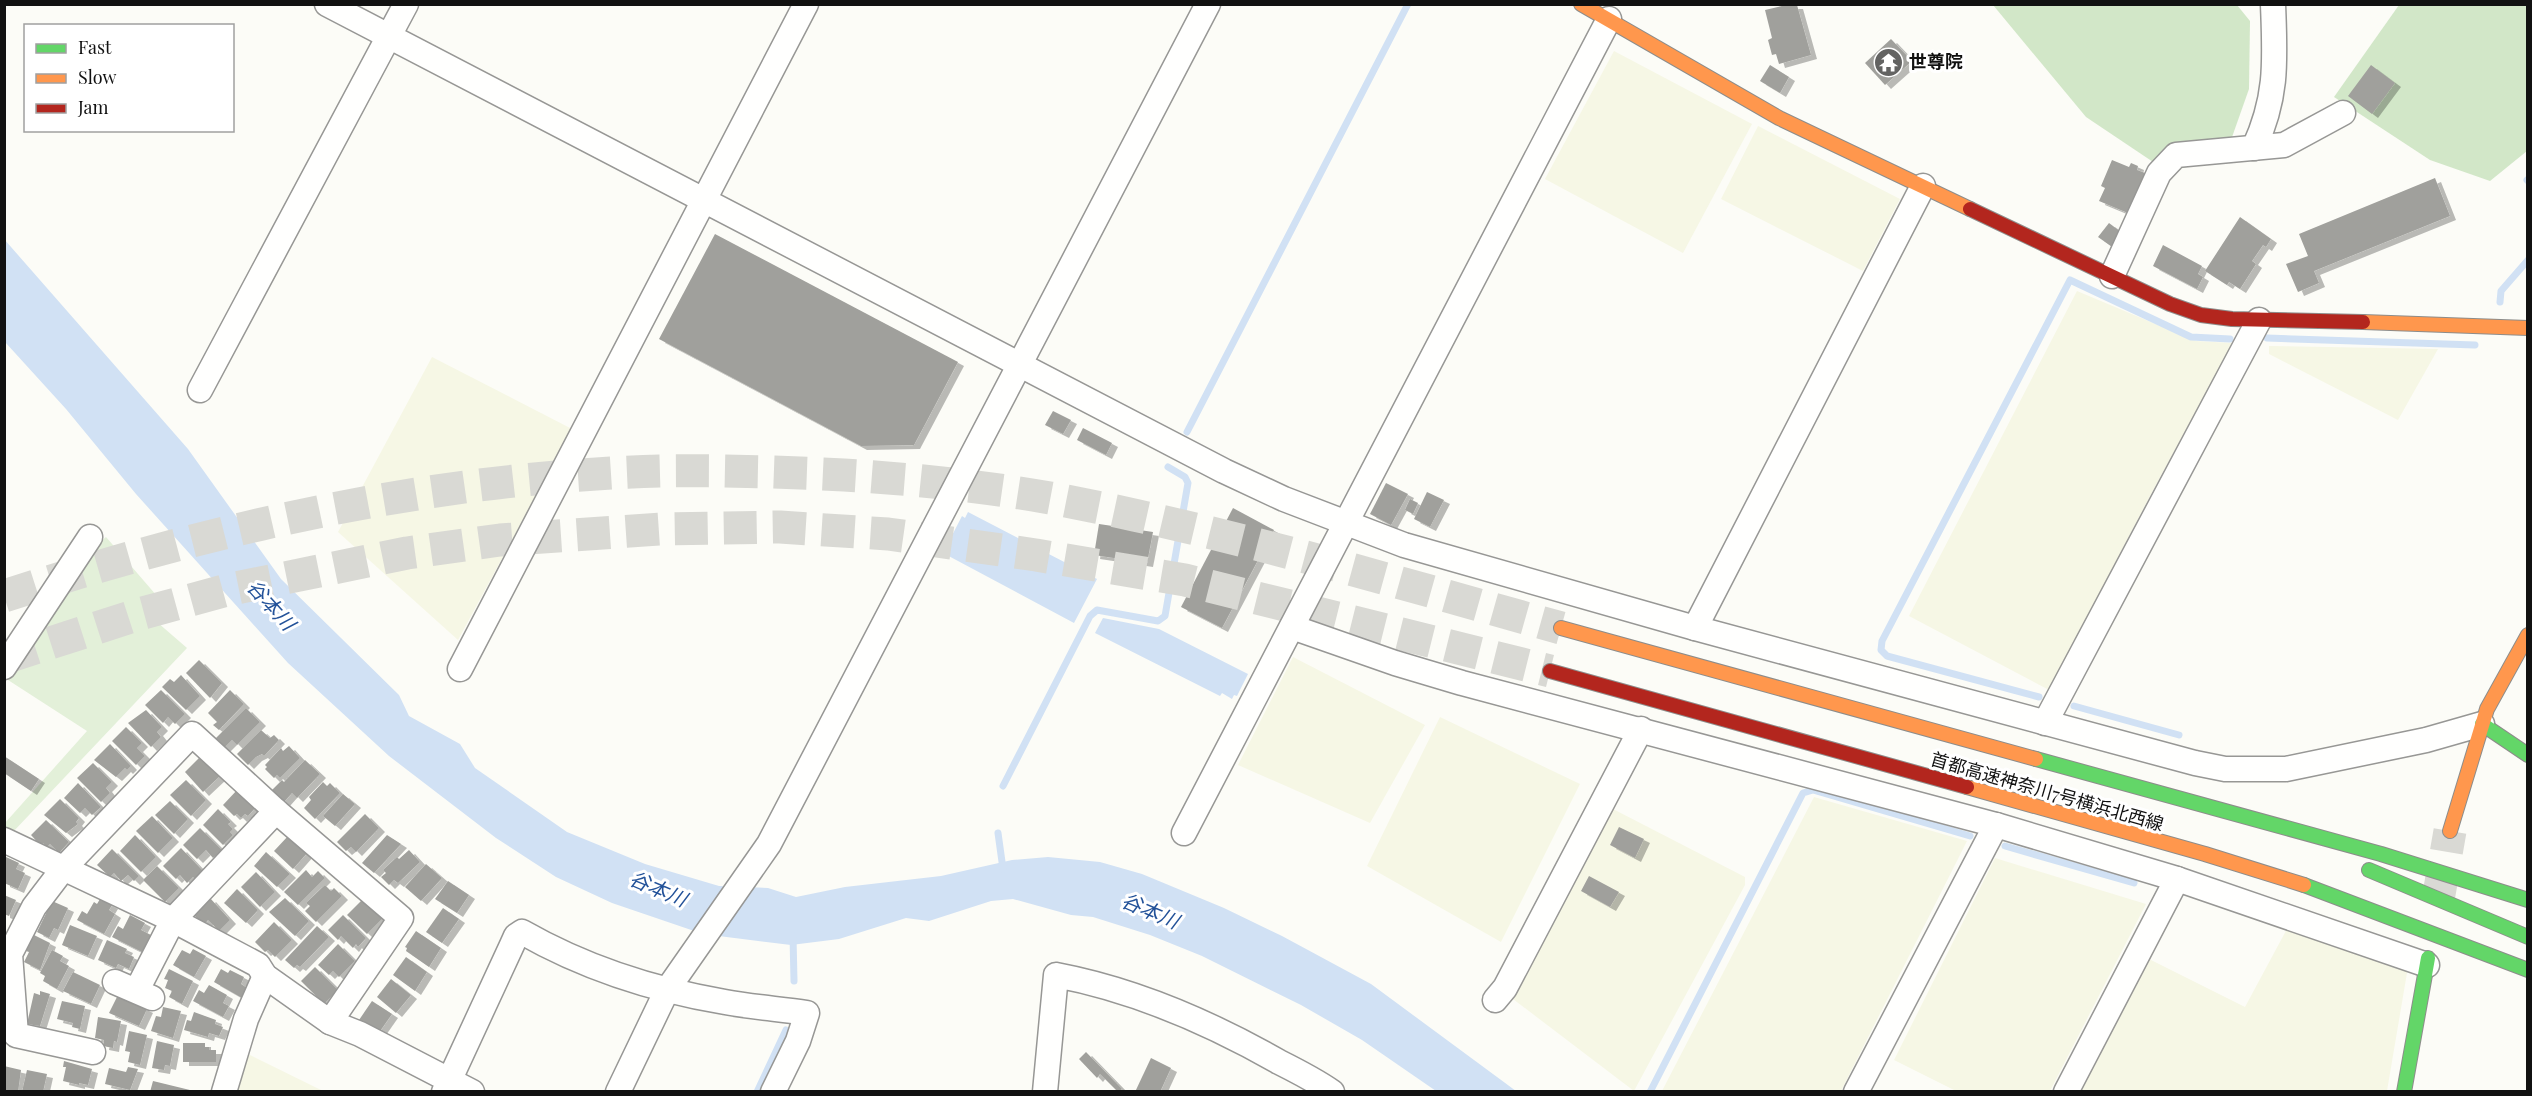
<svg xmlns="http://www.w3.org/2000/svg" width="2532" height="1096" font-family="'Playfair Display','Noto Sans JP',serif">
<defs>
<filter id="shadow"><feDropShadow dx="6" dy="4" stdDeviation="0" flood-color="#0004"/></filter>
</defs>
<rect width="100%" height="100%" fill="#fcfcf7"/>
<g fill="#f6f7e5">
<polygon points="1614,51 1752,124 1683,253 1545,179"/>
<polygon points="1758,126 1900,199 1863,271 1721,199"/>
<polygon points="2077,291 2196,341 2233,343 2151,494 2049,690 1909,616"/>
<polygon points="2269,346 2438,349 2398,420 2269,354"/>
<polygon points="432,357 572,429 458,640 338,532"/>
<polygon points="1293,657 1425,725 1370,823 1238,765"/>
<polygon points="1440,717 1580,784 1501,942 1367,866"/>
<polygon points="1814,797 1967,841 1841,1091 1662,1091"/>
<polygon points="1613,809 1745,877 1745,885 1634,1091 1513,999"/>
<polygon points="1995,858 2146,904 2050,1091 1956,1091 1894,1060"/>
<polygon points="2288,927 2408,967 2387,1091 2080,1092 2149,959 2245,1007"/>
<polygon points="244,1052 323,1091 232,1092"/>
</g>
<polygon fill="#e3f0d9" points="106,537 163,603 150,616 187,648 12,833 5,829 5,823 87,731 8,680 92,549"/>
<g fill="#d2e7c8">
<polygon points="1993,5 2237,5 2250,21 2249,89 2225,157 2168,172 2086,117"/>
<polygon points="2399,5 2527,5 2527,151 2490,181 2430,160 2334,97"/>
</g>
<g fill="#d1e1f4">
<polygon points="4,239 188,449 281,579 399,695 409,716 460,744 475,768 567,832 645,864 719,886 768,888 796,897 845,887 941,876 1012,860 1048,857 1100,862 1142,874 1224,908 1282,936 1371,984 1516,1091 1436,1091 1362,1040 1301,1005 1202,956 1150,935 1093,917 1071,915 1013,899 991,901 929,921 906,918 839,939 791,945 703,934 612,903 556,877 496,838 389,756 288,663 136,494 66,409 5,342"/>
<polygon points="968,512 1097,579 1074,623 943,553 962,516 965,518"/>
<polygon points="1103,618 1159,629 1248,674 1237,696 1234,695 1232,699 1222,693 1220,696 1095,633"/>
</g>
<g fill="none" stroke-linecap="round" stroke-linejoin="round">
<g stroke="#d1e1f4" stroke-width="7">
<polyline points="2527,180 2528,181"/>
<polyline points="2500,302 2501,291 2528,260"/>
<polyline points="2267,338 2475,345"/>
<polyline points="1187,432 1408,4"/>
<polyline points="2039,697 1887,656 1881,650 1882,641 2070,280 2191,337 2230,339"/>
<polyline points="2074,706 2179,735"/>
<polyline points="1003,786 1090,616 1097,610 1158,621 1165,616 1188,483 1185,477 1168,467"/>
<polyline points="998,833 1003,869"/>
<polyline points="2005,846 2134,883"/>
<polyline points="793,936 794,981"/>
<polyline points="757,1092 786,1030"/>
<polyline points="1650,1092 1803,793 1813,790 1970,836"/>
</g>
</g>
<g fill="#a0a09c" filter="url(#shadow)">
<polygon points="1786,5 1797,5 1811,55 1779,64 1776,54 1772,55 1768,40 1772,38 1765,10"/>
<polygon points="1891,39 1912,61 1885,85 1865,63"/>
<polygon points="1770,65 1789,77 1780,93 1760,81"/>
<polygon points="2371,65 2395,83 2372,114 2348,96"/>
<polygon points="2112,160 2129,167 2131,163 2138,166 2137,170 2145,173 2128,213 2099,201 2105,188 2101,186"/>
<polygon points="2435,178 2450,216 2314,271 2319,283 2298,292 2286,264 2308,256 2299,234"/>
<polygon points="2240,217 2271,239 2266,247 2263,245 2252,261 2256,264 2240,289 2229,282 2227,285 2205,271"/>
<polygon points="2109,223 2125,235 2115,249 2098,237"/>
<polygon points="715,234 958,362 914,445 861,446 659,339"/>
<polygon points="2163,245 2202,266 2198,274 2203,277 2197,289 2153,266"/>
<polygon points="1053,411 1071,420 1063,434 1045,425"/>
<polygon points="1083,428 1112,443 1106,455 1077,440"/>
<polygon points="1386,483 1408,494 1391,525 1370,514"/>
<polygon points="1427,492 1444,500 1430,527 1414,519"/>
<polygon points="1410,499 1418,503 1413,514 1405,510"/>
<polygon points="1233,508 1274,530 1222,628 1181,607"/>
<polygon points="1099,524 1153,532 1147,563 1094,555"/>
<polygon points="199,660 222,683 210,698 186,673"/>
<polygon points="181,675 200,696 186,710 162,687 170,679 174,682"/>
<polygon points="161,690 185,714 175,724 168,717 163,723 145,705"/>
<polygon points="230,690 244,704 219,730 213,725 217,722 208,713"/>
<polygon points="246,708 260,722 237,745 232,740 224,748 215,739"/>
<polygon points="146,710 162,727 157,732 161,737 151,747 128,723"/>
<polygon points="126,727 142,743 137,748 145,756 136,765 112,741"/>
<polygon points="261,730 270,738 274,735 279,740 264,756 262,754 256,757 248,765 237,754"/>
<polygon points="110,744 131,766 127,770 125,768 116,777 94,760"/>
<polygon points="289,746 300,758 280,778 277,775 274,778 265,769 267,767 265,765 281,748 283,751"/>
<polygon points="4,756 39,779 31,791 4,773"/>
<polygon points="201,756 220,776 203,792 185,772"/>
<polygon points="305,760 320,774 297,798 292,793 284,802 272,790 282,780 284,782"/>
<polygon points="93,763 112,782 106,788 110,793 101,802 77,778"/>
<polygon points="186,780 206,800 191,816 170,795"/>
<polygon points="323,782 327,786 330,783 340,793 315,819 304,808 311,800 309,797"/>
<polygon points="78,783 101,807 92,815 85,808 80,813 64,798"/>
<polygon points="238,789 256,807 248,816 245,814 241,818 237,814 234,816 223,805"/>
<polygon points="343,794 355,804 335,826 323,816"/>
<polygon points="60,799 79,818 76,822 78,824 66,833 44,815"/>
<polygon points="170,801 188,819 174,834 155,815"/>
<polygon points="218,809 231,822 228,824 233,829 230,832 233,835 223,845 203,825"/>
<polygon points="365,814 379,828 356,852 351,847 346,851 337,842"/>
<polygon points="152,816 173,838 158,853 136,831"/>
<polygon points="46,820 69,842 59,853 50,844 47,847 43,843 41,846 31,835"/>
<polygon points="1619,827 1644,839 1635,858 1610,845"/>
<polygon points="200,828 222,850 213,858 206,850 197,859 183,845"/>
<polygon points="135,835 156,857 141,872 120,851"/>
<polygon points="289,835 308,852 293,869 274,851"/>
<polygon points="387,835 401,844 374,873 362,863"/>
<polygon points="181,848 204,872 196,880 193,877 187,883 180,875 176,879 163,866"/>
<polygon points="112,849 139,876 134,881 128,875 121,881 114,873 110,877 97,865"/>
<polygon points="409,850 420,862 398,883 394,880 389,885 381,877 386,873 383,870 397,857 399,859"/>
<polygon points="266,852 290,874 277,887 254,866"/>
<polygon points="6,857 19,863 16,869 25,873 18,889 4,883"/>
<polygon points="426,864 442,878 421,901 405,887"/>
<polygon points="157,866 179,888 165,902 143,880"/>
<polygon points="306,870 312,877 318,871 325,878 298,905 284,892"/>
<polygon points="256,872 275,892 260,907 241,887"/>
<polygon points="1589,876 1619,892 1610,907 1581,891"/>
<polygon points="448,881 469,895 457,913 435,899"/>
<polygon points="325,885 331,891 334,888 342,896 316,922 305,911 310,906 306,903"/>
<polygon points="237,889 258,910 246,923 224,903"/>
<polygon points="4,895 16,900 9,916 4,914"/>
<polygon points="210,898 230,920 219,931 208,920 204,925 194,915"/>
<polygon points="285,898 309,921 295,936 269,912"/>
<polygon points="100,899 112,905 109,910 115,914 104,934 77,920 82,911 87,914 94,902 97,904"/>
<polygon points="363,899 383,918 367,934 347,915"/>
<polygon points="52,901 68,908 58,930 54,928 49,938 37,932"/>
<polygon points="443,908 459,919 442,943 426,932"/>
<polygon points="130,915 145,923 141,930 151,935 142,952 112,937 118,926 123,929"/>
<polygon points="343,915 366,938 358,947 356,944 353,948 341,936 338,940 328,930"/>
<polygon points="274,922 292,940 275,957 268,950 265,952 255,942"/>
<polygon points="70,925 97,936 88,956 62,945"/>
<polygon points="317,926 329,937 300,967 297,965 294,968 285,960"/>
<polygon points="416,931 441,948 429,967 406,951 407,948 405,947"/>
<polygon points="34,935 50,943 40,970 24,962 29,952 26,951"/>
<polygon points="107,940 127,949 125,953 134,957 129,969 118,964 116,968 98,960"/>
<polygon points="338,944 355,961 339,977 333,971 329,975 318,965"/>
<polygon points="193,949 206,956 194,977 173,965 182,950 190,954"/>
<polygon points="52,950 63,956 60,961 69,966 57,989 43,981 45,976 40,973"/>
<polygon points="406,957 427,972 415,991 393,975"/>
<polygon points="315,967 338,990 324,1004 301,981"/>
<polygon points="169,969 193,981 182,1004 169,997 172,991 165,988 168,980 164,979"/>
<polygon points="221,969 228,973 230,970 244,977 241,984 247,988 242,998 214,982"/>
<polygon points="73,972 100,985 91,1004 63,991"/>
<polygon points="391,979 411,995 396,1013 377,997"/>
<polygon points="209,985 227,995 223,1003 229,1006 223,1017 193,1001 199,990 204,993"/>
<polygon points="40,991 50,994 40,1026 27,1024 34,993 40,995"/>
<polygon points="118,995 147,1009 139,1026 109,1013"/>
<polygon points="62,1001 85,1006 80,1029 72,1027 73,1023 57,1019"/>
<polygon points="372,1001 392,1014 378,1034 359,1020"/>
<polygon points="163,1007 181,1011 173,1038 151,1031 156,1016 161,1017"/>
<polygon points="194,1012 216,1020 215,1024 223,1027 219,1036 209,1033 208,1037 184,1030 187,1020 191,1021"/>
<polygon points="98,1017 121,1021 117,1042 114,1041 113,1048 103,1046 104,1040 95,1038"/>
<polygon points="129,1031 147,1035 140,1065 128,1062 130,1052 125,1051"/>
<polygon points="157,1041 174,1045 170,1066 165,1065 164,1070 152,1068"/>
<polygon points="183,1043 205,1043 205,1047 209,1047 209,1050 216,1050 216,1062 183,1062"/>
<polygon points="1086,1052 1122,1089 1118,1092 1100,1074 1097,1078 1079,1059"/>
<polygon points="1151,1058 1171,1068 1160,1092 1135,1092"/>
<polygon points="64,1061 92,1069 88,1085 79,1083 79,1085 63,1081 66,1067 63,1067"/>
<polygon points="4,1066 21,1070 18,1092 4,1092"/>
<polygon points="128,1067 138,1069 130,1090 105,1084 109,1068 126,1072"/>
<polygon points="27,1070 47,1074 43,1092 22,1092"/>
<polygon points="153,1081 194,1091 193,1092 150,1092"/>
</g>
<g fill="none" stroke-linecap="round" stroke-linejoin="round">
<polyline stroke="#d9d9d4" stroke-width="33" stroke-dasharray="33 16" stroke-linecap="butt" points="2438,900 2450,831"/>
<g stroke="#d9d9d4" stroke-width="33" stroke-dasharray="33 16" stroke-linecap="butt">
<path d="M4,596C216,527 437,477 661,471C722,470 783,472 844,475C913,479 982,486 1050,498C1223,530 1392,581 1561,628"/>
<polyline points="4,658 143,613 231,589 407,553 500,540 661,529 780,527 888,534 1036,555 1185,580 1550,671"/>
</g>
<defs>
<g id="street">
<polyline points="327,4 1224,471 1284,499 1404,545 1695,628 2195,763 2225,769 2286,769 2426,740 2482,724"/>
<path d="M2254,148C2278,96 2275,60 2273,4"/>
<polyline points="2112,276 2159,173 2176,155 2284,145 2343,113"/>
<polyline points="200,390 406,4"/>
<polyline points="1292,627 1395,663 1462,683 1996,825 2177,879 2427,965"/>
<polyline points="1695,628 1923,186"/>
<polyline points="4,667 90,537"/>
<polyline points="460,669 806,4"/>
<polyline points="2045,723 2259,320"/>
<polyline points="1184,833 1609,19"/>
<polyline points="4,840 173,920 258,965 265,976 330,1022 360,1034 472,1092"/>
<polyline points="115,982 152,998"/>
<polyline points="137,990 173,920 276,811"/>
<polyline points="1495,1000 1505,988 1641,729"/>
<polyline points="93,1052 16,1035 10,954 34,907 63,869 192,734 276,811 401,918 330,1022"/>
<polyline points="224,1092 246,1019 265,976"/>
<path d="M444,1092L512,945L516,936L522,932C585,968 654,990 725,1002C752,1007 780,1009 807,1013L798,1041L773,1092"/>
<polyline points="618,1092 667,990 769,844 1208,4"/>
<path d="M1045,1092L1056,975C1135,990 1209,1022 1279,1062C1297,1071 1315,1080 1332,1092"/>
<polyline points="1856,1092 1996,825"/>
<polyline points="2066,1092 2177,879"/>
</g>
<g id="fast">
<polyline points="2482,724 2528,755"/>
<polyline points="2036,759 2381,854 2528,900"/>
<polyline points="2369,870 2528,937"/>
<polyline points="2304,885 2528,970"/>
<polyline points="2404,1092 2428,958"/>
</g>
<g id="slow">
<polyline points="1581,4 1779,118 1970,209"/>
<polyline points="2363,322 2528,328"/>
<polyline points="1561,628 2036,759"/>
<polyline points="1967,787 2205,854 2304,885"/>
<polyline points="2450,831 2487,709 2528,635"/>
</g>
<g id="jam">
<polyline points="1970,209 2170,304 2201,315 2232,319 2363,322"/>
<polyline points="1550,671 1967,787"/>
</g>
</defs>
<use href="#street" stroke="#979795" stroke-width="27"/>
<use href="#fast" stroke="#8d8d8b" stroke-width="16"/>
<use href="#slow" stroke="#8d8d8b" stroke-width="16"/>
<use href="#jam" stroke="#8d8d8b" stroke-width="16"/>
<use href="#street" stroke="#fffffe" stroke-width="24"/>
<use href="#fast" stroke="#63d668" stroke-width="14"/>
<use href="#slow" stroke="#ff974d" stroke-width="14"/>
<use href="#jam" stroke="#b3261e" stroke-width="14"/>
</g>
<defs>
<symbol id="temple-disc" viewBox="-11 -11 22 22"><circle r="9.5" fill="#636362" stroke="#fff"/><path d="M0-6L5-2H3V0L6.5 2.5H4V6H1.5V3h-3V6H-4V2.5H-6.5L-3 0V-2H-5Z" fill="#fff"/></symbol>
</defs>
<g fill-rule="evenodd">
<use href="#temple-disc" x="1872" y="46" width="33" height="33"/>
</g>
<g text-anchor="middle" stroke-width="6" stroke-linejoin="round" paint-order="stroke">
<g font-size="18" font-weight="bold" fill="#111" stroke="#fff" text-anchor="start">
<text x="1909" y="68">世尊院</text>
</g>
<g font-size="18" fill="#111" stroke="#fff">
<text transform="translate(2047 792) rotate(16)" y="6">首都高速神奈川7号横浜北西線</text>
</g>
<g font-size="20" font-style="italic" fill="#235299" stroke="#fff">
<text transform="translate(271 605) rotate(48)" y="7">谷本川</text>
<text transform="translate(658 889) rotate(23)" y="7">谷本川</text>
<text transform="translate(1150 911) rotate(23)" y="7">谷本川</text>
</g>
</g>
<rect width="2532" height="1096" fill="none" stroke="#111111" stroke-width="12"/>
<rect x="24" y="24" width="210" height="108" fill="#ffffff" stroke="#a0a0a0" stroke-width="1.5"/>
<rect x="36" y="44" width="30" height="9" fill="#63d668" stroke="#a0a0a0" stroke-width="1.5"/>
<text x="78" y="54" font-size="18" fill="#111111">Fast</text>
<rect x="36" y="74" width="30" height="9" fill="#ff974d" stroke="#a0a0a0" stroke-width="1.5"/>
<text x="78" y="84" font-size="18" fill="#111111">Slow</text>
<rect x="36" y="104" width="30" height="9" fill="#b3261e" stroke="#a0a0a0" stroke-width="1.5"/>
<text x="78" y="114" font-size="18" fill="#111111">Jam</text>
</svg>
